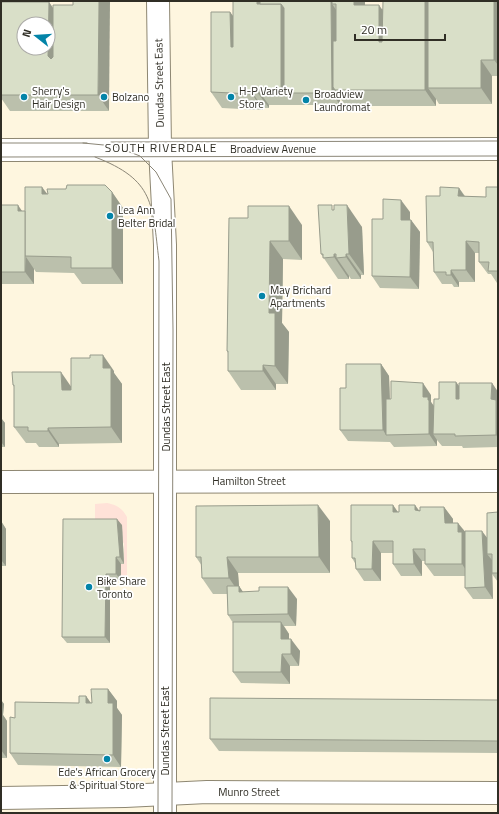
<svg xmlns="http://www.w3.org/2000/svg" width="499" height="814" font-family="'Titillium Web',sans-serif">
<rect width="100%" height="100%" fill="#fef6df"/>
<path fill="#ffe2d8" d="M107,503C117,505 122,508 127,517V579L121,580V564L124,563V543L95,525V504Z"/>
<g fill="none" stroke-linecap="round" stroke-linejoin="round">
<defs>
<g id="minor">
<polyline points="1,482 498,481"/>
<polyline points="1,798 125,796 207,792 498,793"/>
</g>
<polyline id="tertiary" points="158,1 160,149 165,245 165,813"/>
<polyline id="secondary" points="1,150 498,149"/>
</defs>
<use href="#minor" stroke="#8e8772" stroke-width="24"/>
<use href="#tertiary" stroke="#8e8772" stroke-width="24"/>
<use href="#secondary" stroke="#8e8772" stroke-width="24"/>
<use href="#minor" stroke="#fff" stroke-width="22"/>
<use href="#tertiary" stroke="#fff" stroke-width="22"/>
<use href="#secondary" stroke="#fff" stroke-width="22"/>
<g stroke="#8b8677" stroke-width="1">
<polyline points="111,142 498,141"/>
<polyline points="1,143 87,143"/>
<polyline points="83,143 114,146 140,156 156,172 171,199 173,330 172,813"/>
<polyline points="1,157 498,156"/>
<path d="M95,157C155,180 152,204 159,261L158,813"/>
</g>
</g>
<g fill="#bbc0ac">
<polygon points="1,1 10,2 49,2 53,9 109,111 10,111 1,98"/>
<polygon points="233,1 365,1 365,5 382,9 498,1 498,76 492,76 492,104 439,104 436,99 436,106 346,106 340,98 340,105 269,105 269,108 263,108 263,110 222,108 211,92 230,12 233,16"/>
<polygon points="498,187 498,283 497,283 491,274 488,274 479,262 479,253 475,253 475,282 459,282 459,287 454,287 452,284 442,284 434,272 433,252 427,242 440,196 459,188 465,196 486,197"/>
<polygon points="112,192 123,208 123,284 82,284 74,273 36,272 34,269 34,284 1,284 1,205 22,211 25,211 47,194"/>
<polygon points="334,208 362,227 364,275 361,275 361,279 351,279 349,276 349,279 338,279 321,254"/>
<polygon points="410,212 410,220 411,220 420,232 419,289 380,288 372,276 383,219"/>
<polygon points="229,218 302,225 302,260 283,259 282,323 289,332 288,384 276,384 276,390 241,390 228,371 228,353 227,351"/>
<polygon points="381,364 389,376 390,399 431,395 431,402 434,406 439,399 456,382 459,386 492,383 498,392 498,447 463,448 462,446 442,446 437,440 437,446 394,447 390,442 348,441 340,430"/>
<polygon points="114,371 114,373 122,384 122,443 59,444 59,447 39,447 36,443 26,443 14,427 14,387 13,385 71,386"/>
<polygon points="1,418 5,423 5,447 1,447"/>
<polygon points="393,505 398,512 419,510 444,507 453,519 453,523 465,532 487,538 498,512 498,582 492,574 493,599 473,599 465,588 465,576 434,576 425,564 425,561 422,561 422,576 401,576 393,564 393,553 381,553 381,581 364,581 356,569 355,563 352,558 352,543 351,541"/>
<polygon points="1,521 6,529 6,566 1,566"/>
<polygon points="330,521 330,573 238,573 239,586 243,592 297,599 296,626 284,626 289,634 289,639 300,651 299,666 290,666 290,684 241,683 233,672 233,623 228,615 227,594 213,594 202,578 202,566 196,557"/>
<polygon points="122,525 124,564 121,564 121,580 110,580 110,643 67,643 62,637"/>
<polygon points="108,689 117,701 117,708 122,715 121,767 18,765 10,753 79,703 86,696 91,703"/>
<polygon points="1,700 4,704 3,715 7,721 7,758 1,758"/>
<polygon points="498,700 498,753 219,751 210,739"/>
</g>
<g fill="#989c8c">
<polygon points="3,1 10,1 11,3 2,85"/>
<polygon points="99,1 110,1 109,111 98,95"/>
<polygon points="257,1 265,1 269,6 257,4"/>
<polygon points="331,1 339,1 336,4 332,4 339,14 333,87 340,98 340,105 332,93"/>
<polygon points="354,1 365,1 365,21 354,5"/>
<polygon points="420,1 430,1 428,88 436,99 436,106 425,90"/>
<polygon points="494,1 498,1 498,65 494,60"/>
<polygon points="49,2 60,18 60,72 48,56"/>
<polygon points="281,4 293,20 284,93 281,89"/>
<polygon points="379,5 390,21 390,58 379,42"/>
<polygon points="230,12 242,28 242,63 231,47"/>
<polygon points="481,60 492,76 492,104 481,88"/>
<polygon points="257,89 269,105 269,108 257,92"/>
<polygon points="252,92 263,108 263,110 252,94"/>
<polygon points="42,187 54,203 42,194"/>
<polygon points="459,188 467,200 458,196"/>
<polygon points="112,192 123,208 123,284 112,268"/>
<polygon points="401,200 410,212 410,232 401,220"/>
<polygon points="18,205 26,217 18,211"/>
<polygon points="347,205 362,227 364,275 349,254"/>
<polygon points="289,206 302,225 302,260 289,241"/>
<polygon points="411,220 420,232 419,289 410,277"/>
<polygon points="270,241 283,259 282,323 289,332 288,384 275,366 269,313"/>
<polygon points="466,241 475,253 475,282 466,270"/>
<polygon points="334,254 349,276 349,279 334,257"/>
<polygon points="346,254 361,275 361,279 346,257"/>
<polygon points="26,257 34,269 34,284 25,272"/>
<polygon points="451,270 459,282 459,287 451,275"/>
<polygon points="103,355 114,371 114,373 122,384 122,443 111,427 103,368"/>
<polygon points="381,364 389,376 391,435 386,435 383,430"/>
<polygon points="263,365 276,384 276,390 263,371"/>
<polygon points="61,372 72,388 73,406 62,390"/>
<polygon points="456,382 465,394 464,411 456,399"/>
<polygon points="423,383 431,395 431,402 438,412 433,434 437,440 437,446 429,434 423,397"/>
<polygon points="492,383 498,392 498,438 496,435 491,399"/>
<polygon points="1,418 5,423 5,447 1,442"/>
<polygon points="48,428 59,444 59,447 48,431"/>
<polygon points="318,505 330,521 330,573 319,557"/>
<polygon points="393,505 401,517 393,512"/>
<polygon points="415,505 424,517 415,510"/>
<polygon points="444,507 453,519 453,535 445,523"/>
<polygon points="117,519 122,525 124,564 120,557"/>
<polygon points="1,521 6,529 6,566 1,560"/>
<polygon points="458,523 467,534 470,576 462,564 458,532"/>
<polygon points="482,531 491,543 487,554 492,560 493,599 485,587"/>
<polygon points="373,541 381,553 381,581 372,569"/>
<polygon points="413,549 422,561 422,576 414,564"/>
<polygon points="116,557 121,564 121,580 116,574"/>
<polygon points="227,557 238,573 239,586 247,598 240,594 229,578"/>
<polygon points="106,574 110,580 110,643 105,637"/>
<polygon points="288,587 297,599 296,626 288,614"/>
<polygon points="281,622 289,634 289,651 281,639"/>
<polygon points="291,639 300,651 299,666 291,654"/>
<polygon points="282,654 290,666 290,684 281,672"/>
<polygon points="108,689 117,701 117,708 122,715 121,767 113,755 108,703"/>
<polygon points="86,696 94,708 86,703"/>
<polygon points="1,700 4,704 3,715 7,721 7,758 1,750"/>
</g>
<g fill="#d9dfc8" stroke="#989c8c" fill-rule="evenodd">
<path d="M73,1H99L98,95H1V2H49L48,56L51,59L53,57V5H73ZM24,24H48V48H24Z"/>
<polygon points="233,1 257,1 257,4 281,4 281,89 257,89 257,92 252,92 252,94 211,92 211,12 230,12 231,47 233,47"/>
<polygon points="260,1 331,1 332,93 284,93 284,8 281,4 260,4"/>
<polygon points="332,1 354,1 354,5 379,5 379,42 382,42 383,1 425,1 425,90 335,90 333,87 333,41 336,41 336,4 332,4"/>
<polygon points="428,1 494,1 494,60 481,60 481,88 428,88"/>
<polygon points="67,185 105,185 112,192 112,268 71,268 71,257 25,256 25,187 42,187 42,194 48,194 47,189 66,189"/>
<polygon points="440,187 459,188 458,196 486,197 486,187 498,187 498,271 488,271 489,262 479,262 479,242 466,241 466,270 451,270 451,275 446,275 446,272 434,272 433,242 427,242 426,196 440,196"/>
<polygon points="383,199 401,200 401,220 411,220 410,277 372,276 372,219 383,219"/>
<polygon points="1,205 18,205 18,211 25,211 25,272 1,272"/>
<polygon points="318,205 332,205 332,210 334,210 334,205 347,205 349,254 346,254 346,257 336,258 336,254 334,254 334,257 323,258 323,254 321,254"/>
<polygon points="248,206 289,206 289,241 270,241 269,313 275,313 275,366 263,365 263,371 228,371 228,351 227,351 229,218 248,218"/>
<polygon points="90,355 103,355 103,368 111,368 111,427 48,428 48,431 28,431 28,427 14,427 14,385 13,385 12,372 61,372 62,390 71,390 71,358 90,358"/>
<polygon points="346,364 381,364 383,430 340,430 340,388 346,388"/>
<polygon points="391,381 423,383 423,397 428,397 428,400 429,400 429,434 386,435 386,399 391,399"/>
<polygon points="439,382 456,382 456,399 459,399 459,383 492,383 491,399 496,400 496,435 455,436 455,434 433,434 434,399 439,399"/>
<polygon points="318,505 319,557 227,557 229,578 202,578 201,557 196,557 196,506"/>
<polygon points="351,505 393,505 393,512 399,512 399,505 415,505 415,510 420,511 420,507 444,507 445,523 458,523 458,532 462,532 462,564 425,564 425,549 413,549 414,564 393,564 393,541 373,541 372,569 356,569 355,558 352,558 352,541 351,541"/>
<polygon points="498,512 498,573 492,573 492,554 487,554 487,513"/>
<polygon points="63,519 117,519 120,557 116,557 116,574 106,574 105,637 62,637"/>
<polygon points="465,531 482,531 485,587 465,588"/>
<polygon points="227,586 239,586 239,592 259,591 259,587 288,587 288,614 228,615"/>
<polygon points="233,622 281,622 281,639 291,639 291,654 282,654 281,672 233,672"/>
<polygon points="91,689 108,689 108,703 113,703 113,755 10,753 10,717 15,718 15,702 79,703 79,696 86,696 86,703 92,703"/>
<polygon points="210,698 498,700 498,741 210,739"/>
</g>
<g fill="#0384a8" stroke="#fff" stroke-width="1.5">
<circle cx="24" cy="97" r="4"/>
<circle cx="104" cy="97" r="4"/>
<circle cx="231" cy="97" r="4"/>
<circle cx="306" cy="100" r="4"/>
<circle cx="110" cy="216" r="4"/>
<circle cx="262" cy="296" r="4"/>
<circle cx="89" cy="587" r="4"/>
<circle cx="107" cy="759" r="4"/>
</g>
<g text-anchor="middle" stroke-width="3.5" stroke-linejoin="round" paint-order="stroke">
<g font-size="11" fill="#302e25" stroke="#fff">
<text transform="translate(159 83) rotate(-91)" y="4">Dundas Street East</text>
<text x="273" y="153">Broadview Avenue</text>
<text transform="translate(166 407) rotate(-90)" y="4">Dundas Street East</text>
<text x="249" y="485">Hamilton Street</text>
<text transform="translate(165 731) rotate(-90)" y="4">Dundas Street East</text>
<text x="249" y="796">Munro Street</text>
</g>
<g font-size="11" fill="#302e25" stroke="#fff" text-anchor="start">
<text x="32" y="95">Sherry's<tspan x="32" dy="13">Hair Design</tspan></text>
<text x="239" y="95">H-P Variety<tspan x="239" dy="13">Store</tspan></text>
<text x="314" y="98">Broadview<tspan x="314" dy="13">Laundromat</tspan></text>
<text x="112" y="101">Bolzano</text>
<text x="118" y="214">Lea Ann<tspan x="118" dy="13">Belter Bridal</tspan></text>
<text x="270" y="294">May Brichard<tspan x="270" dy="13">Apartments</tspan></text>
<text x="97" y="585">Bike Share<tspan x="97" dy="13">Toronto</tspan></text>
<text x="107" y="776" text-anchor="middle">Ede's African Grocery<tspan x="107" dy="13">&amp; Spiritual Store</tspan></text>
</g>
<g font-size="12" letter-spacing="1" fill="#302e25" stroke="#fff">
<text x="161" y="152">SOUTH RIVERDALE</text>
</g>
</g>
<rect width="499" height="814" fill="none" stroke="#302e25" stroke-width="4"/>
<g transform="translate(36 36) rotate(287)"><circle r="19" fill="#ffffff" stroke="#acaba8"/>
<path d="M0-3L7 15L0 10L-7 15Z" fill="#0384a8"/>
<text y="-6" font-size="11" font-weight="bold" text-anchor="middle" fill="#302e25">N</text>
</g>
<path d="M355 34v6h90v-6" fill="none" stroke="#302e25" stroke-width="2"/>
<text x="361" y="34" font-size="12" fill="#302e25" stroke="#ffffff" stroke-width="3" paint-order="stroke">20 m</text>
</svg>
